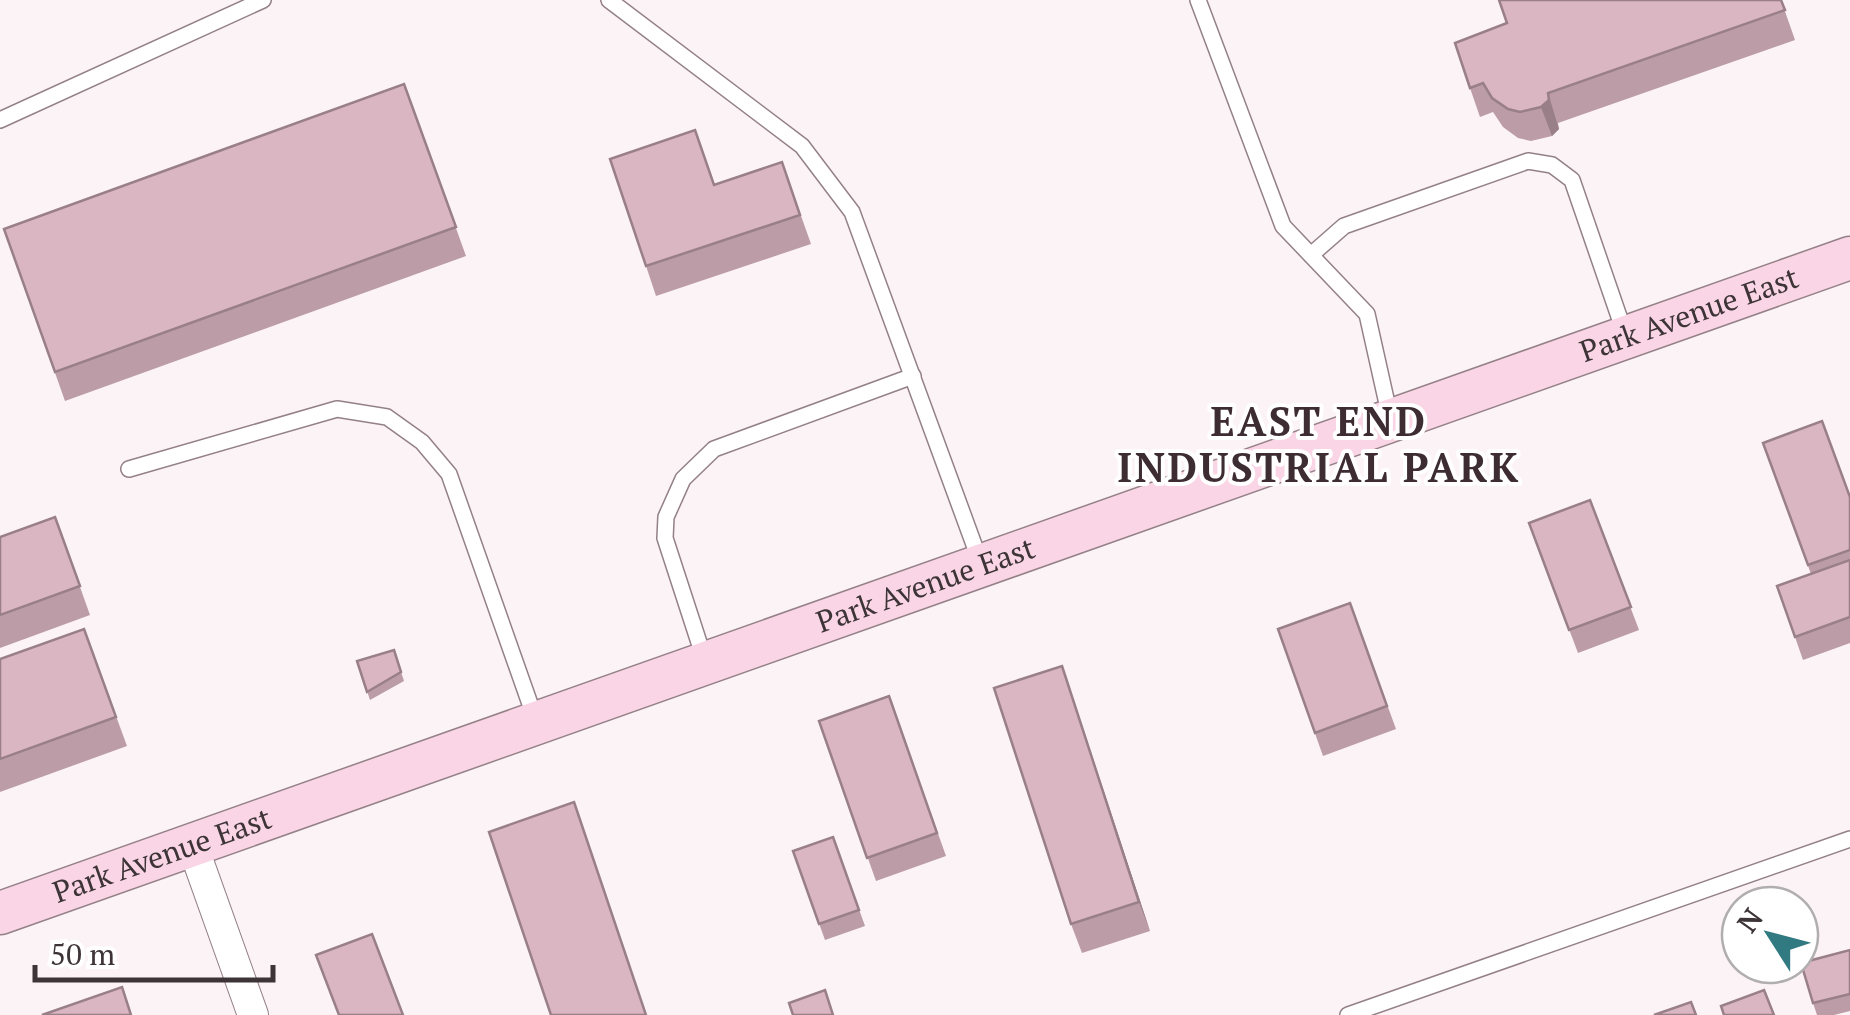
<svg xmlns="http://www.w3.org/2000/svg" width="1850" height="1015" font-family="'PT Serif',serif">
<rect width="100%" height="100%" fill="#fcf3f6"/>
<g fill="none" stroke-linecap="round" stroke-linejoin="round">
<defs>
<g id="lane">
<polyline points="609,0 802,146 852,212 980,561"/>
<polyline points="1198,0 1283,226 1367,314 1390,417"/>
<polyline points="0,120 263,0"/>
<polyline points="1311,255 1344,226 1528,161 1552,165 1572,180 1625,334"/>
<polyline points="129,469 337,409 387,417 422,442 449,474 536,721"/>
<polyline points="705,661 665,538 666,517 683,479 714,449 913,376"/>
<polyline points="1348,1015 1850,839"/>
</g>
<polyline id="street" points="193,847 253,1015"/>
<g id="secondary">
<path id="s1" d="M0,913L1850,258"/>
</g>
</defs>
<use href="#lane" stroke="#948187" stroke-width="18"/>
<use href="#street" stroke="#948187" stroke-width="32"/>
<use href="#secondary" stroke="#948187" stroke-width="45"/>
<use href="#lane" stroke="#fff" stroke-width="15"/>
<use href="#street" stroke="#fff" stroke-width="30"/>
<use href="#secondary" stroke="#fad5e5" stroke-width="42"/>
</g>
<g fill="#bb9ca7">
<polygon points="1781,0 1795,40 1558,123 1559,129 1552,136 1531,141 1518,138 1503,127 1493,112 1480,117 1470,88 1507,23"/>
<polygon points="404,84 466,256 65,401 4,229"/>
<polygon points="782,162 811,244 656,296 646,266 715,185"/>
<polygon points="1763,443 1850,497 1850,643 1803,660 1795,637 1811,574"/>
<polygon points="1590,500 1639,630 1578,653 1529,523"/>
<polygon points="55,517 90,615 0,648 0,537"/>
<polygon points="1350,603 1396,729 1323,756 1278,629"/>
<polygon points="84,629 127,746 0,792 0,659"/>
<polygon points="394,650 404,681 370,700 357,661"/>
<polygon points="1062,666 1150,931 1082,953 1071,924"/>
<polygon points="889,696 946,856 876,881 819,721"/>
<polygon points="833,837 865,926 825,940 793,851"/>
<polygon points="1850,950 1850,1011 1834,1015 1817,1015 1813,1003"/>
</g>
<g fill="#997f88">
<polygon points="1548,93 1559,129 1552,136 1541,107"/>
<polygon points="1062,666 1072,695 1150,931 1139,902"/>
</g>
<g fill="#dab5c2" stroke="#997f88" stroke-width="2.5">
<polygon points="1499,0 1781,0 1785,10 1548,93 1549,100 1541,107 1520,112 1508,109 1492,98 1483,83 1470,88 1455,43 1507,23"/>
<polygon points="404,84 456,227 55,372 4,229"/>
<polygon points="695,130 714,185 782,162 800,215 646,266 610,159"/>
<polygon points="1822,421 1850,497 1850,550 1808,565 1763,443"/>
<polygon points="1590,500 1631,607 1569,630 1529,523"/>
<polygon points="55,517 80,586 0,615 0,537"/>
<polygon points="1850,560 1850,617 1795,637 1777,586"/>
<polygon points="1350,603 1387,706 1315,733 1278,629"/>
<polygon points="84,629 116,717 0,759 0,659"/>
<polygon points="394,650 401,672 367,692 357,661"/>
<polygon points="1062,666 1139,902 1071,924 994,688"/>
<polygon points="889,696 937,833 867,858 819,721"/>
<polygon points="574,802 646,1015 551,1015 489,832"/>
<polygon points="833,837 859,910 819,924 793,851"/>
<polygon points="372,934 403,1015 339,1015 316,955"/>
<polygon points="1850,950 1850,994 1813,1003 1801,963"/>
<polygon points="122,987 131,1015 42,1015"/>
<polygon points="825,990 833,1015 793,1015 789,1003"/>
<polygon points="1764,990 1774,1015 1724,1015 1721,1006"/>
<polygon points="1691,1002 1696,1015 1654,1015"/>
</g>
<g text-anchor="middle" stroke-width="8" stroke-linejoin="round" paint-order="stroke">
<g font-size="30" fill="#3d3437" stroke="#fff">
<text dy="10" stroke="none"><textPath href="#s1" startOffset="1792">Park Avenue East</textPath></text>
<text dy="10" stroke="none"><textPath href="#s1" startOffset="982">Park Avenue East</textPath></text>
<text dy="10" stroke="none"><textPath href="#s1" startOffset="172">Park Avenue East</textPath></text>
</g>
<g font-size="40" font-weight="bold" letter-spacing="2.5" fill="#3d2d32" stroke="#fff">
<text x="1319" y="436">EAST END<tspan x="1319" dy="46">INDUSTRIAL PARK</tspan></text>
</g>
</g>
<g transform="translate(1770 935) rotate(306)"><circle r="48" fill="#ffffff" stroke="#b1aeaf" stroke-width="2.5"/>
<path d="M0-8L18 38L0 25L-18 38Z" fill="#317a81"/>
<text y="-15" font-size="28" font-weight="bold" text-anchor="middle" fill="#3d3437">N</text>
</g>
<path d="M35 965v15h238v-15" fill="none" stroke="#3d3437" stroke-width="5"/>
<text x="50" y="965" font-size="30" fill="#3d3437" stroke="#ffffff" stroke-width="8" paint-order="stroke">50 m</text>
</svg>
